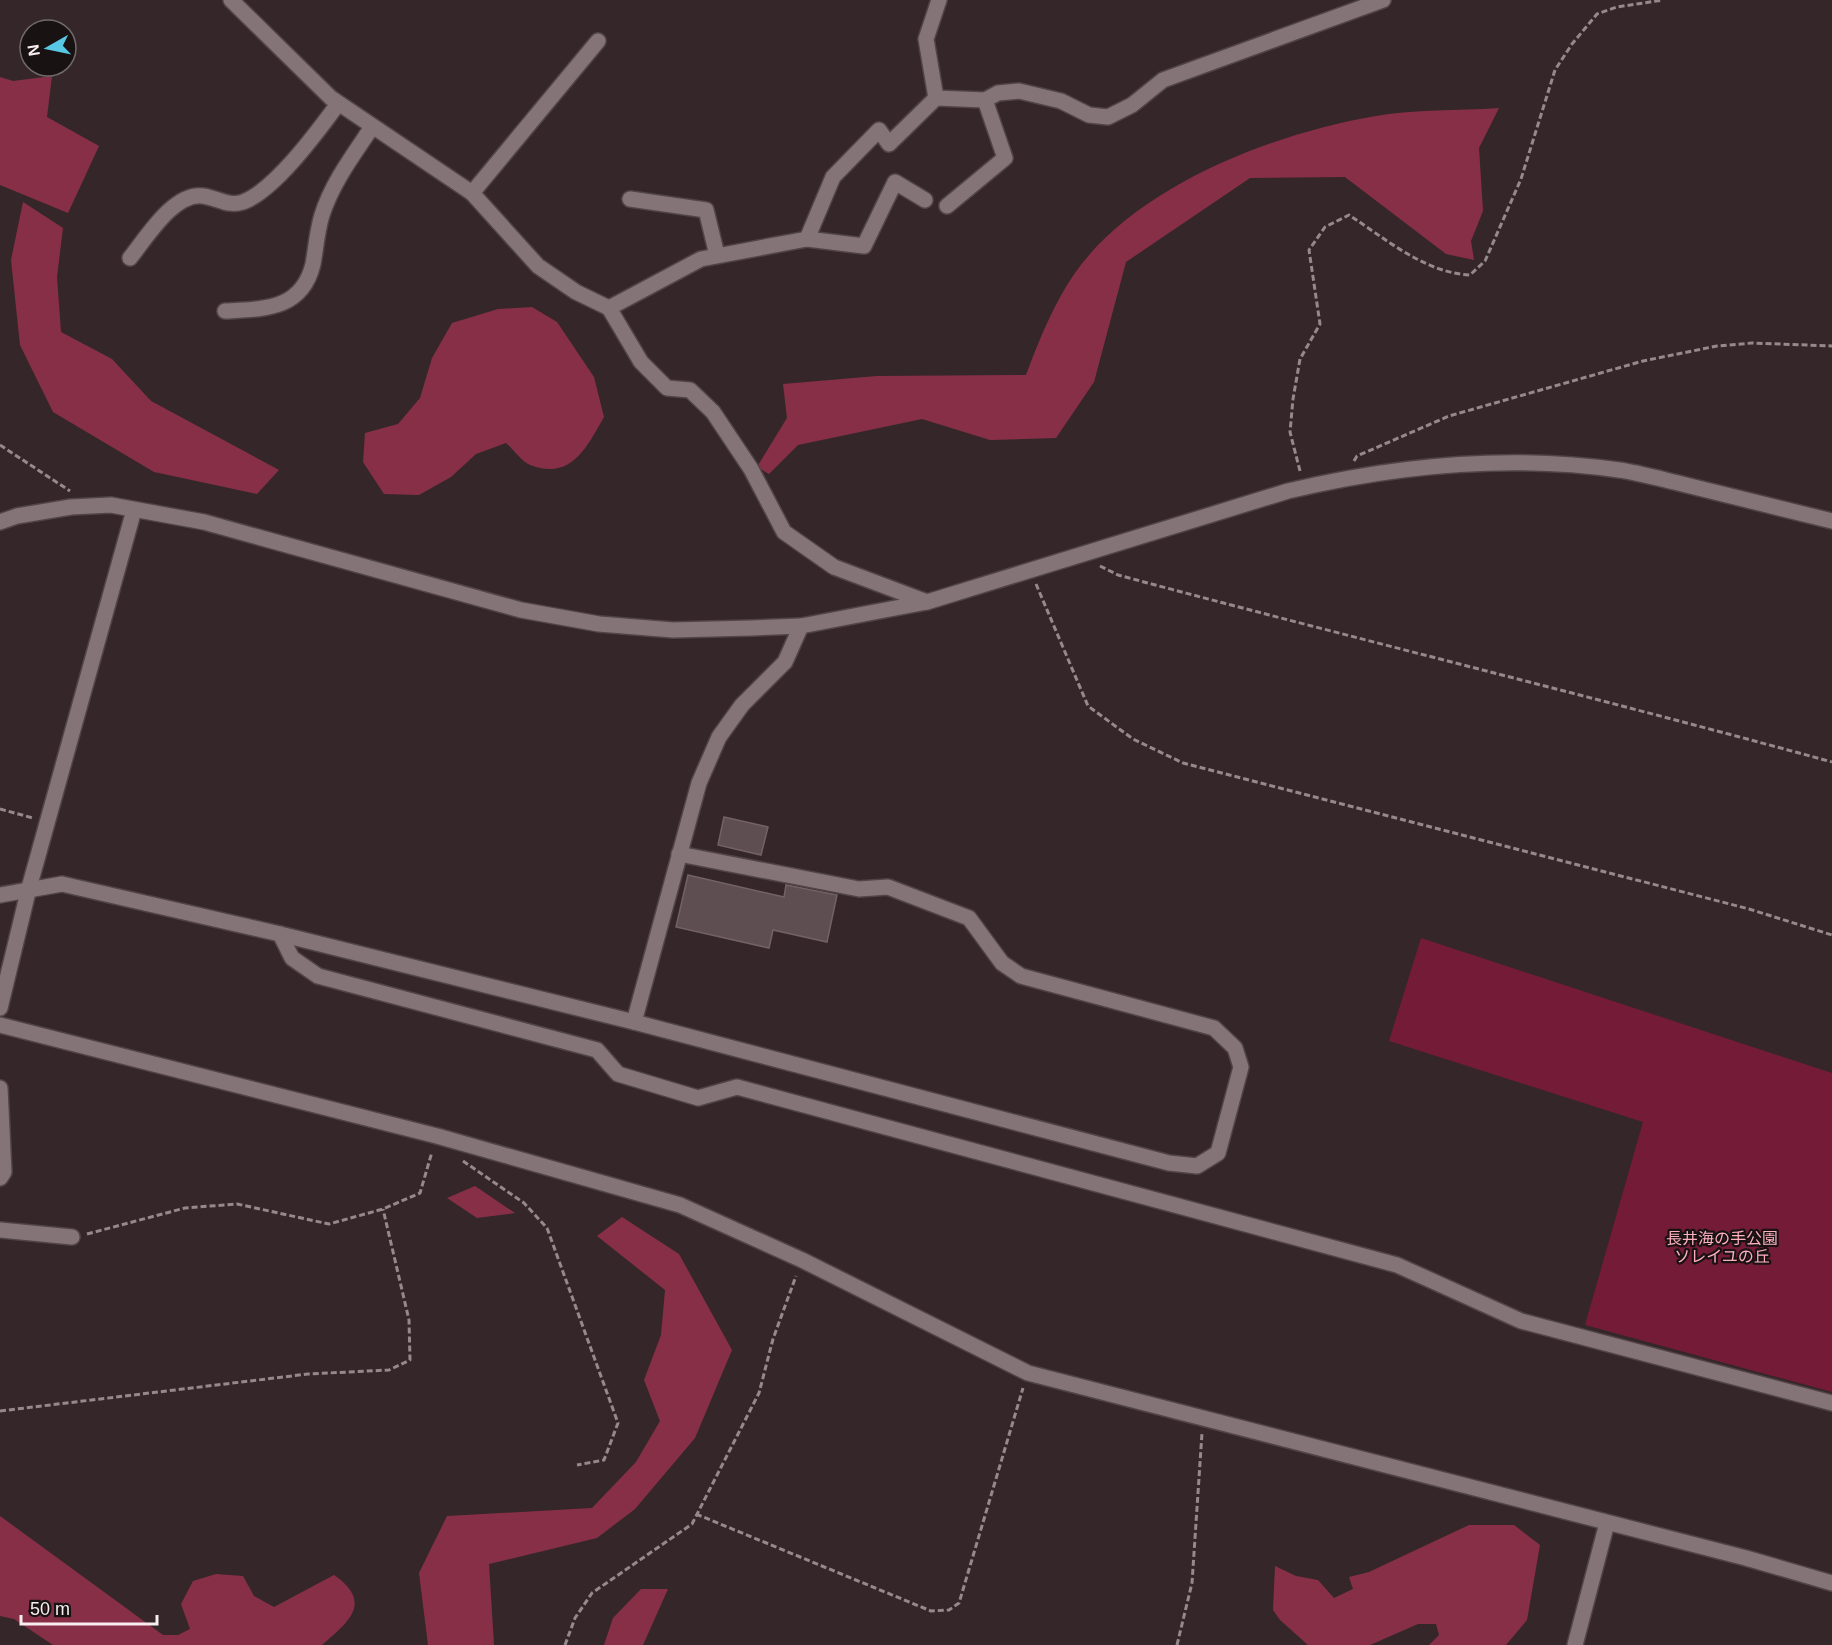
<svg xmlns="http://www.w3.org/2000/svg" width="1832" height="1645" font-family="Arial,'Noto Sans JP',sans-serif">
<rect width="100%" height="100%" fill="#352729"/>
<polygon fill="#731b37" points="1421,938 1832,1073 1832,1392 1585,1325 1643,1122 1389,1041"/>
<g fill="#882f48">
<polygon points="52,76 47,117 99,146 68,213 0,185 0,77 13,81"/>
<path d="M1499,108L1479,148L1483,211L1471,241L1474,260L1446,254L1345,177L1250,178L1126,262L1094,382L1056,438L990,440L922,419L798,445L769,474L757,467L787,418L783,384L877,376L1026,375C1039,340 1054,303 1075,273C1136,186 1274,133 1376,116C1415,109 1458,111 1499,108Z"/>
<polygon points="23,202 63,228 57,277 61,332 112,359 151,401 279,470 257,494 154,472 53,412 20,345 11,260"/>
<path d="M532,307L557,322L594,377L604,417C587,447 571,481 530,465C521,461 513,449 506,443L476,454L451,477L419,495L384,494L363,462L365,433L398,424L420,398L432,358L452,323L498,309Z"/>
<polygon points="475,1186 515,1213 477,1218 447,1198"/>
<polygon points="622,1217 679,1254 732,1350 695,1438 635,1509 597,1538 489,1564 494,1645 428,1645 419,1573 447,1516 592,1508 636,1462 660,1421 644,1380 661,1335 665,1290 597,1236"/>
<path d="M0,1516L163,1635H178L190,1629L181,1604L193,1581L216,1574L243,1576L254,1596L274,1607L334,1575C374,1603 348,1622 322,1645H53L14,1619L0,1616Z"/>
<polygon points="1469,1525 1514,1525 1540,1545 1527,1620 1506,1645 1429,1645 1439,1635 1436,1624 1418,1624 1370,1645 1308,1645 1280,1620 1273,1610 1275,1566 1296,1576 1318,1580 1334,1598 1353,1589 1349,1577 1369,1572"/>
<polygon points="641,1589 668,1589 643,1645 604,1645 613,1618"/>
</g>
<g fill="#5e4e51" stroke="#736265" stroke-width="1.5">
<polygon points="724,817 768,827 761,855 718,845"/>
<polygon points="688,875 784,897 786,885 837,895 827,942 773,930 769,948 676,927"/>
</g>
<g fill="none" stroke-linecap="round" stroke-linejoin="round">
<defs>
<g id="minor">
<polyline points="231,0 331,98 472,193 538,266 576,292 609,308 701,259 807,239 833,177 879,130 889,144 936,98 985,100 998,93 1019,91 1061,101 1089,115 1108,117 1132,105 1163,80 1383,0"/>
<polyline points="936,98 926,39 939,0"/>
<polyline points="472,193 598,41"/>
<polyline points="630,199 706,210 717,255"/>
<polyline points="947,206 1005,158 985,100"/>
<polyline points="807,239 864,246 895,182 925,200"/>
<path d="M130,258C147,237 174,192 203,196C218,198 228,207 243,202C275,190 318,131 338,104"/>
<polyline points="609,308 641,362 667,388 690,390 713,412 751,469 784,532 834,567 927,602"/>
<path d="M225,311C264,309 302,310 313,264C316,248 317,231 322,215C332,183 354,154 372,127"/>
<path d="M0,522L17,516L71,507L111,505L204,522L521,610L599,624L673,630L752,628L801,626L927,602L1288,491C1397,465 1507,454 1619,470C1641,473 1664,480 1686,485C1735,497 1783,509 1832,521"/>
<polyline points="0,895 62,884 280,934 292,958 318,976 597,1050 618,1074 698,1098 737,1087 1397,1265 1521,1321 1832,1403"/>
<polyline points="280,934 634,1022 1169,1163 1197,1166 1218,1153 1241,1067 1235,1048 1214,1028 1021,976 1002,963 969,918 888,887 859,889 679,854"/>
<polyline points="0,1008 29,888 134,510"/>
<polyline points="634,1022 699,783 719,737 742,705 785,662 801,626"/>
<polyline points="0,1025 437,1136 680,1205 802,1260 1028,1373 1746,1558 1832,1583"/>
<polyline points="0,1088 4,1172 0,1178"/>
<polyline points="0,1230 72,1237"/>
<polyline points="1575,1645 1607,1523"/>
</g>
</defs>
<use href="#minor" stroke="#514447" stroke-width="18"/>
<g stroke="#95898b" stroke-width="3" stroke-dasharray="6 3" stroke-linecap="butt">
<polyline points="0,445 70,491"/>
<polyline points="1354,461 1357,456 1449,416 1643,361 1717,346 1752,343 1832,346"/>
<path d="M1300,471L1290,432L1293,399L1300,359L1320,324L1309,250L1325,227L1349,215C1386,239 1425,273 1470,275L1485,261L1521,179L1555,70L1572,44L1597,14L1617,7L1663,0"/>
<path d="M1100,566L1118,575C1356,639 1595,697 1832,762"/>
<polyline points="1036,584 1088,706 1133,739 1183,763 1749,909 1832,935"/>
<polyline points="0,809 33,818"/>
<polyline points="463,1161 524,1203 547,1228 618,1423 604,1460 577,1465"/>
<polyline points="87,1234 185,1208 237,1204 329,1224 383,1209 420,1193 432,1152"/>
<polyline points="0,1411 308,1374 389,1370 410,1360 409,1320 383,1209"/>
<polyline points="696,1514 931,1611 949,1610 959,1603 1023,1388"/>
<polyline points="565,1645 575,1618 592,1593 692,1524 759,1393 773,1339 796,1276"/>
<polyline points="1177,1645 1192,1583 1202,1433"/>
</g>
<use href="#minor" stroke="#857477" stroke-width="15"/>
</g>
<g text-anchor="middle" stroke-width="4.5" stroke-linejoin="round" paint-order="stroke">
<g font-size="16" fill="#fdafbe" stroke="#181213">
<text x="1722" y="1244">長井海の手公園<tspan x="1722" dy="18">ソレイユの丘</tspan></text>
</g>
</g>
<g transform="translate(48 48) rotate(261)"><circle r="28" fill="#181213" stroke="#716a6b" stroke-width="1.5"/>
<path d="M0-4.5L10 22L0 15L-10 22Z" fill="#58c8e4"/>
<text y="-9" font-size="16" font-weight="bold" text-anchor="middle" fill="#f7edef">N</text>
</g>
<path d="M21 1615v9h136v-9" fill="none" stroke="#f7edef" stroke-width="3"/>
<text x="30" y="1615" font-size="18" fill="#f7edef" stroke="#181213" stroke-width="4.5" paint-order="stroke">50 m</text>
</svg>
